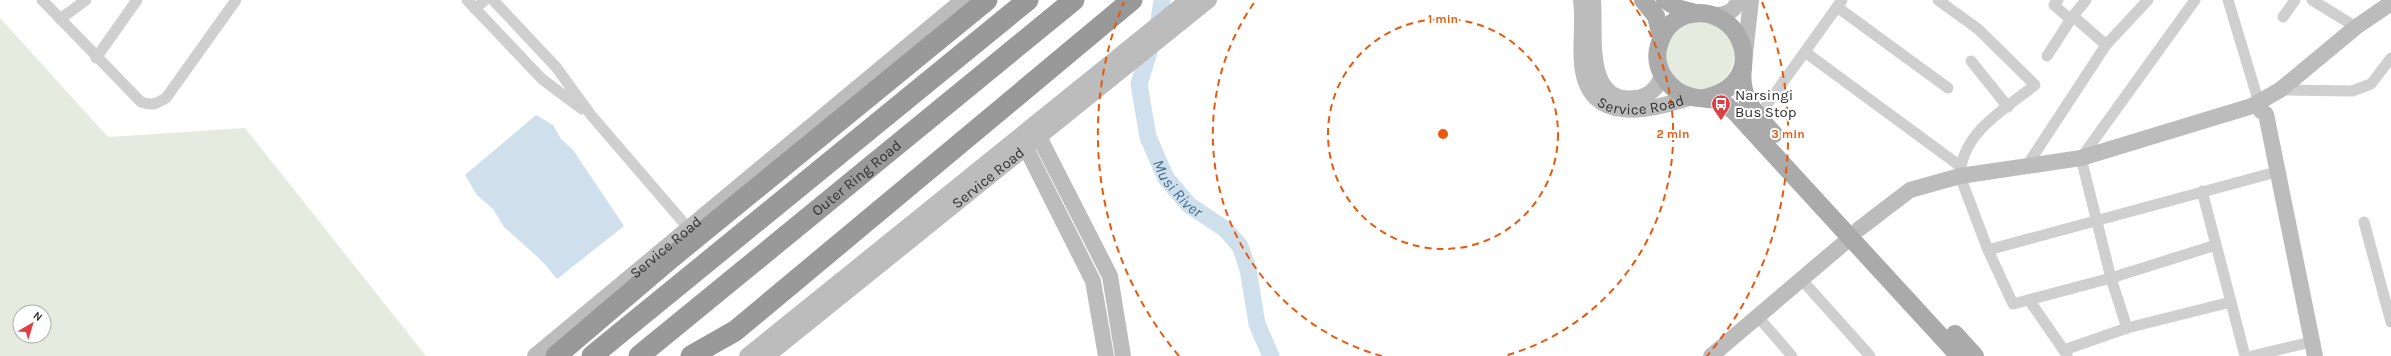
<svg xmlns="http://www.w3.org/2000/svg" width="2391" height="356" font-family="Karla,sans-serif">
<rect width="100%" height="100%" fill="#fff"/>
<g fill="#e5ebdf" fill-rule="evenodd">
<path d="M0,18L108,137L245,128L426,356H0ZM20,312H44V336H20Z"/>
<circle cx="1700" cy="55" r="34"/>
</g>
<polygon fill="#cfe0ec" points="536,115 553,125 561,139 573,150 624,226 557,279 542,261 504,227 493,209 477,195 465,175"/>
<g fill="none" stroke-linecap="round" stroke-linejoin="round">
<path stroke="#cfe0ec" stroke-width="17" id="s1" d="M1162,0L1159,20L1139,84L1148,137L1166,178L1189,205L1225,229L1240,246L1248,269L1257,324L1271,356"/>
<g stroke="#cfcfcf" stroke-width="11">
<path d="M42,0L141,102C152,106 156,104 166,98L236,0"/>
<polyline points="467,0 542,79 582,109"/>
<polyline points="493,0 556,67 591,115 689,229"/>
<path d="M1938,0L1978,29L2035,85C2004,110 1962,132 1960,176L1988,250L2013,304L2111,278L2216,245"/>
<polyline points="2058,0 2054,5 2071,20"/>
<polyline points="2086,0 2073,16 2106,45"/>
<polyline points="2228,0 2259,103"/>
<polyline points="2312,0 2356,27"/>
<polyline points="1837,7 1948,88"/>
<polyline points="475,9 485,0"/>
<polyline points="2283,17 2295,0"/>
<polyline points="60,19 86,0"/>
<polyline points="1805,52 1960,166"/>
<polyline points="2047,56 2073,16"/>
<polyline points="96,58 137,0"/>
<polyline points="1971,61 2008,107"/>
<polyline points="2280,90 2352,91 2371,84 2391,58"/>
<polyline points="1758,117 1842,0"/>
<polyline points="2028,164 2106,45 2148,0"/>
<polyline points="2202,191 2245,356"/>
<polyline points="2364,222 2391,322"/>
<polyline points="1988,250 2276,172"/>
<polyline points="1802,280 1870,356"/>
<polyline points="2029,300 2067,355"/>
<polyline points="1758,317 1792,356"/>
<polyline points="2127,328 2111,278 2081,158 2195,0"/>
<polyline points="2064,350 2127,328 2231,302"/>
<polyline points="2252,356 2311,342"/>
</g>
<g stroke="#bcbcbc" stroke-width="16">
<path id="s2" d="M1581,0C1584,21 1580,43 1582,64C1588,128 1651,110 1692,97"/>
<path d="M1593,0C1596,32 1583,105 1636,98C1650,96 1658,88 1662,75"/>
<path d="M1718,15C1728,14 1736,10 1738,0"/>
<polyline points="1745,54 1751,0"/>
<polyline points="2259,103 2261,111 2266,114 2315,356"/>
<polyline points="1039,137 1110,276 1123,356"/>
<polyline points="1026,148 1093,281 1106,356"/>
<polyline points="1859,229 1910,190 1960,176 2081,158 2252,106 2280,90 2356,27 2391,3"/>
<path id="s3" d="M535,356L963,0"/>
<polyline points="747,356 1188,0"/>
<path id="s4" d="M767,356L1209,0"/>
<polyline points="1711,356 1850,238"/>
</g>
<g stroke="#aaa" stroke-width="18">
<polyline points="1643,0 1656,16 1661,36"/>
<polyline points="1665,0 1680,9 1692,12"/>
<path d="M1743,68C1739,98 1755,113 1774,134"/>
<path d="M1704,98C1773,84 1742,0 1686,15C1672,20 1663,30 1659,45C1652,68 1669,92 1692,97C1701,99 1711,98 1719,101C1724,103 1730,108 1734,111L1959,356"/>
<polyline points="1955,334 1975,356"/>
</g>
<g stroke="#999" stroke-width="21">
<polyline points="556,356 670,259 987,0"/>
<polyline points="592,356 1028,0"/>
<path id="s5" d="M639,356L1074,0"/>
<polyline points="691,356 735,331 1132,0"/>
</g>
</g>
<g fill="none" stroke="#e8590c" stroke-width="2" stroke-dasharray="7 5">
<circle cx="1443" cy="134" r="115"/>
<path d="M1382 356A230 230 0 0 1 1256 0M1630 0A230 230 0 0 1 1504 356"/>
<path d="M1179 356A345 345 0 0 1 1124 2M1762 2A345 345 0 0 1 1707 356"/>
</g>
<defs>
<symbol id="bus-pin" viewBox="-11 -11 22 30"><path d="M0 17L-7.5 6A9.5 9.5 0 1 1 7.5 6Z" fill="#de4045" stroke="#fff"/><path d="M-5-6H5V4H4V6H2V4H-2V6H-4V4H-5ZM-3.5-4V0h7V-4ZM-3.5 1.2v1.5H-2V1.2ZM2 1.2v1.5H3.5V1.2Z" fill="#fff"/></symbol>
</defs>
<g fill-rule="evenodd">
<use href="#bus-pin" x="1710" y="93" width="22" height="30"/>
</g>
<g text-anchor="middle" stroke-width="4" stroke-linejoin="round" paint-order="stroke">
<g font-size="15" fill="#323232" stroke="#fff" text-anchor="start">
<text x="1735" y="100">Narsingi<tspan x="1735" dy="17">Bus Stop</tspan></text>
</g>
<g font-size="15" fill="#323232" stroke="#fff">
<text dy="5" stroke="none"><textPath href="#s2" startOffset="149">Service Road</textPath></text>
<text dy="5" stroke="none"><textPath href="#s5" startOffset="281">Outer Ring Road</textPath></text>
<text dy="5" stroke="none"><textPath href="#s4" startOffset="284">Service Road</textPath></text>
<text dy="5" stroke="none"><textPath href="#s3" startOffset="170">Service Road</textPath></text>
</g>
<g font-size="16" font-style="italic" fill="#437092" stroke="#fff">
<text dy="6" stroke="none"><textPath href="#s1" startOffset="201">Musi River</textPath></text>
</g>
</g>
<circle cx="1443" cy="134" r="6" fill="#e8590c" stroke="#fff" stroke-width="2"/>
<g font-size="12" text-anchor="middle" font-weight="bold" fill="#e8590c" stroke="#fff" stroke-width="4" stroke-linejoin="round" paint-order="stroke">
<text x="1443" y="23">1 min</text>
<text x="1673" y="138">2 min</text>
<text x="1788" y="138">3 min</text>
</g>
<g transform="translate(32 324) rotate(38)"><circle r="19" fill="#ffffff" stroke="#adadad"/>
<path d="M0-3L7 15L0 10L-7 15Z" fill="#de4045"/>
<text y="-6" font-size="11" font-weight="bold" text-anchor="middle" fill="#323232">N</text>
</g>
</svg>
